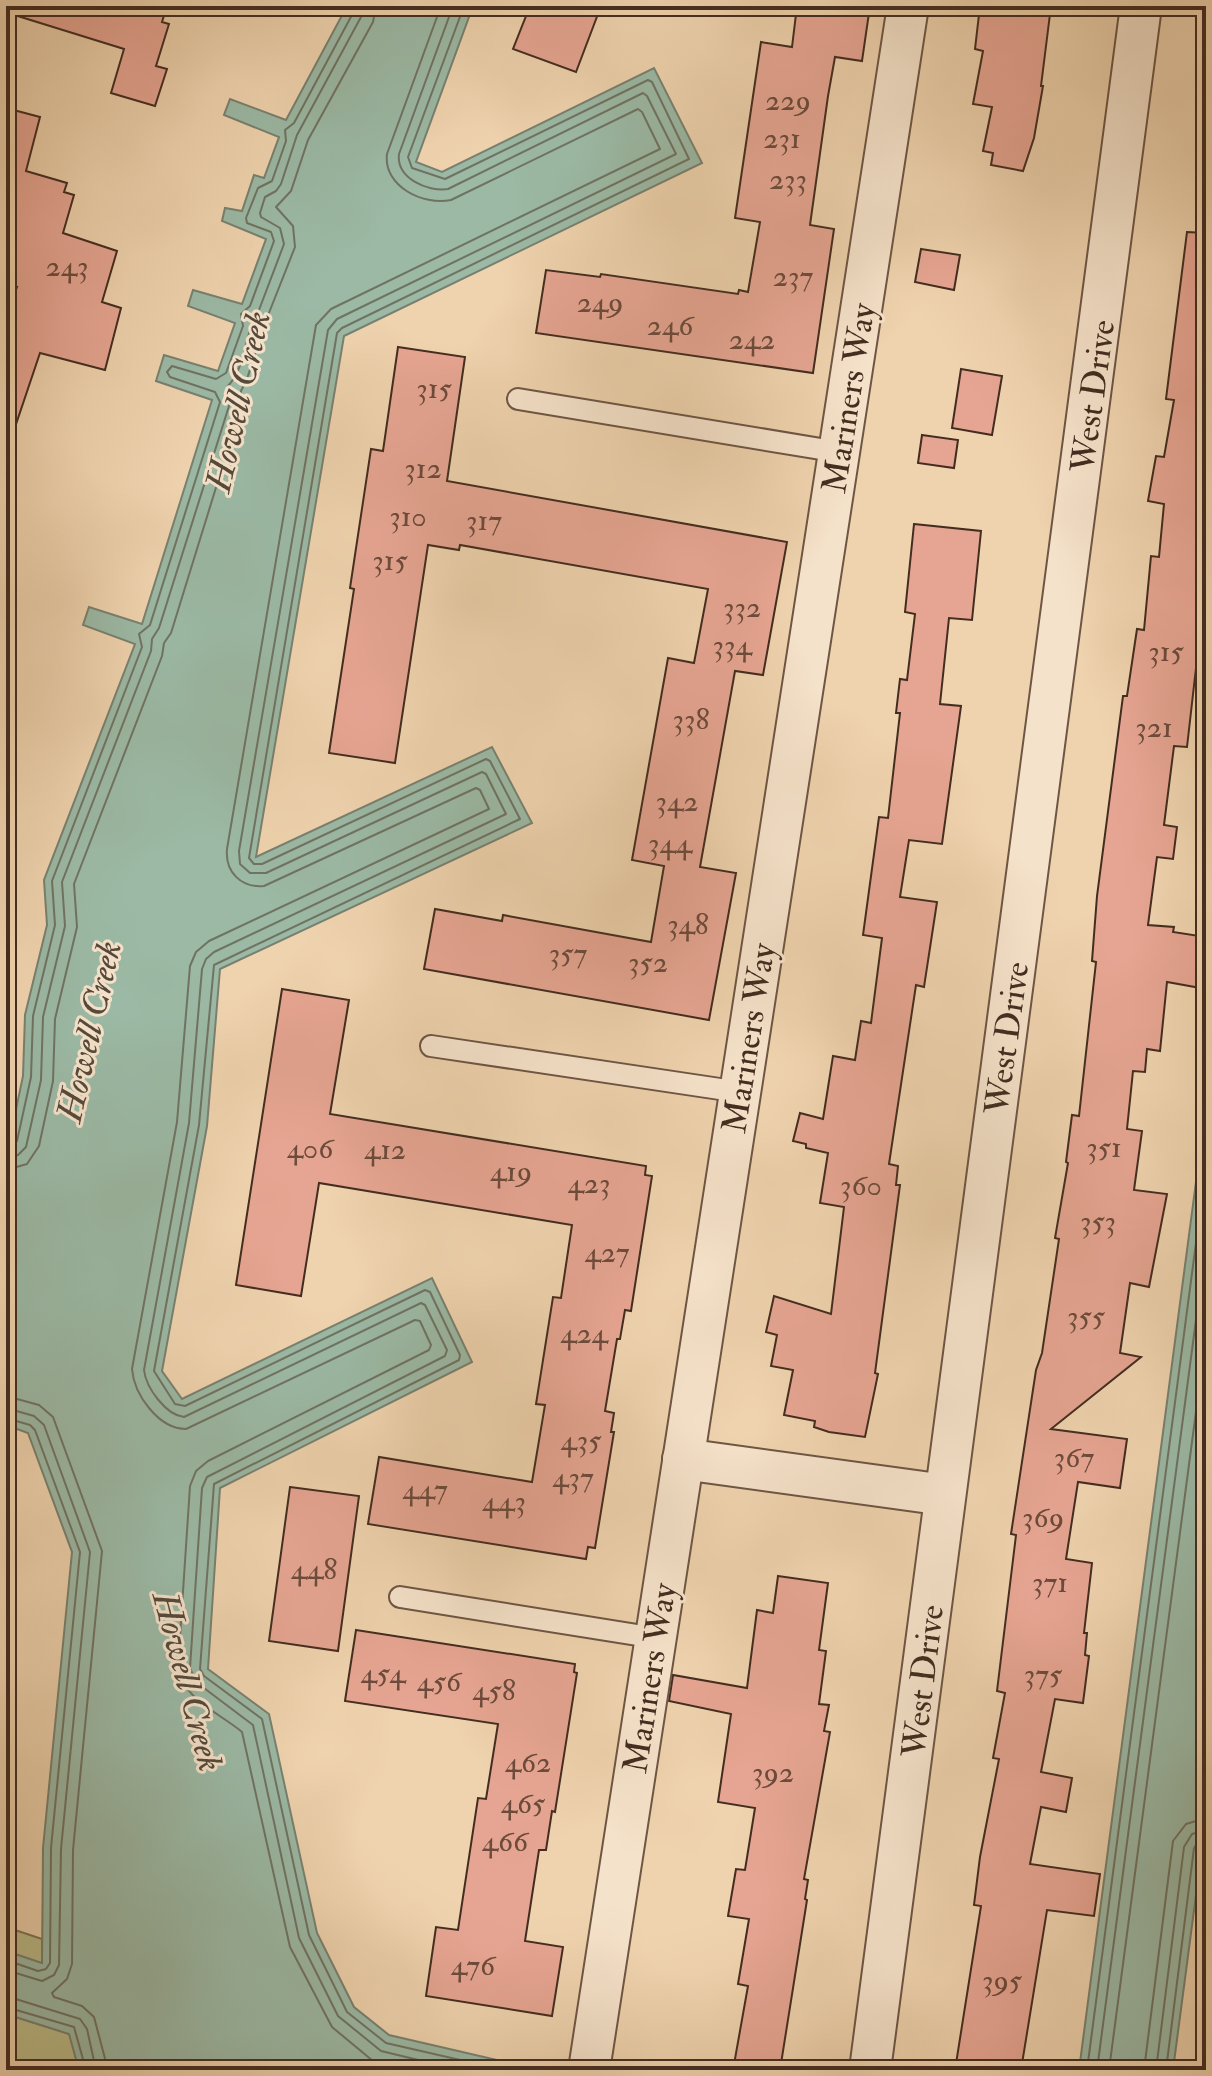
<svg xmlns="http://www.w3.org/2000/svg" width="1212" height="2076" font-family="'IM FELL Double Pica',serif">
<rect width="100%" height="100%" fill="#efd3ae"/>
<filter id="stains"><feTurbulence type="fractalNoise" baseFrequency=".0025" numOctaves="4"/><feColorMatrix values="0 0 0 0 .2 0 0 0 0 .09 0 0 0 0 .02 0 0 0 .5 -.17"/></filter>
<radialGradient id="worn" r=".72"><stop offset=".6" stop-color="#630" stop-opacity="0"/><stop offset="1" stop-color="#630" stop-opacity=".3"/></radialGradient>
<g fill="#bbbc89" stroke="#7f7454" stroke-width="2">
<polygon points="6,1927 42,1939 42,1964 6,1951"/>
<polygon points="6,2014 70,2034 79,2070 6,2070"/>
</g>
<g fill="#9bb9a5" stroke="#788170" stroke-width="2">
<polygon points="347,6 473,6 416,162 442,172 654,68 702,163 344,336 256,857 492,747 532,823 220,969 207,1126 162,1371 182,1399 432,1278 472,1362 220,1488 208,1669 269,1714 317,1933 354,2007 389,2035 540,2070 79,2070 69,2034 6,2014 6,1951 42,1963 43,1848 72,1552 28,1433 6,1425 6,1157 23,1076 25,1015 47,925 44,880 135,644 83,625 89,607 142,624 212,400 156,381 164,355 218,371 235,323 188,306 193,290 242,304 266,239 222,221 225,208 242,211 254,175 264,178 279,137 224,115 230,99 286,120"/>
<polygon points="1206,1106 1206,1819 1173,2070 1079,2070"/>
</g>
<g fill="none" stroke-linecap="round" stroke-linejoin="round">
<g stroke="#6f7362" stroke-width="2">
<path d="M453,6L399,154C396,178 427,192 448,189L643,93L647,96L676,154L337,319L328,330L239,851L240,864L250,873H266L482,772L486,774L506,814L214,952L206,959L202,969L189,1123L144,1370C146,1388 166,1415 184,1417L421,1303L425,1305L447,1350L445,1356L207,1477L202,1488L190,1668L196,1682L253,1725L299,1938L338,2016L381,2051L460,2070"/>
<polyline points="464,6 408,157 412,168 445,179 648,80 652,82 689,159 342,328 337,333 249,858 254,864 262,864 486,759 490,761 520,819 214,965 199,1125 154,1371 175,1404 185,1406 425,1290 430,1292 460,1355 459,1360 214,1484 200,1669 204,1676 262,1719 309,1935 347,2012 386,2043 504,2070"/>
<polyline points="6,1148 13,1146 17,1141 31,1077 33,1016 55,925 52,881 142,647 139,634 150,625 220,402 215,392 170,377 167,372 172,366 216,379 226,373 243,326 241,314 250,306 274,241 271,232 247,223 246,218 258,188 272,181 286,141 285,130 294,123 353,13 354,6"/>
<path d="M6,1158L18,1155L26,1147L41,1080L43,1017L65,926L62,882L151,651L152,639L159,628L229,406L227,387C247,367 244,332 259,310L284,244L280,228L261,217L260,213L265,197L276,191L281,184L297,135L361,17L364,6"/>
<polyline points="6,1170 27,1164 39,1146 53,1081 55,1019 77,927 74,884 162,656 164,643 171,633 240,410 241,391 247,379 265,323 295,247 293,226 276,207 291,191 308,140 373,22 376,6"/>
<polyline points="6,1396 39,1405 53,1417 102,1551 73,1850 72,1964 67,1979 52,1993 54,1997 82,2006 94,2017 108,2070"/>
<polyline points="6,1408 34,1416 44,1425 90,1552 61,1849 59,1965 54,1975 42,1981 6,1970"/>
<polyline points="6,1418 30,1425 35,1430 80,1552 51,1848 50,1963 46,1969 38,1971 6,1960"/>
<polyline points="6,1996 80,2019 87,2029 96,2070"/>
<polyline points="6,2007 74,2027 86,2070"/>
<path d="M406,2070L373,2061L332,2027L290,1947L242,1732C221,1714 181,1698 178,1667L190,1486L196,1471L208,1461L429,1350L431,1345L420,1321L415,1320L186,1429C159,1429 134,1395 132,1369L177,1122L190,966L196,952L209,941L489,809L480,790L476,788L264,886C241,888 225,872 227,849L316,325L331,309L660,149L642,112L638,109L451,200C423,206 383,186 387,154L441,6"/>
<polyline points="1087,2070 1206,1167"/>
<polyline points="1097,2070 1206,1244"/>
<polyline points="1109,2070 1206,1336"/>
<polyline points="1144,2070 1173,1841 1186,1824 1206,1818"/>
<polyline points="1156,2070 1184,1847 1192,1834 1206,1830"/>
<polyline points="1166,2070 1194,1848 1198,1842 1206,1840"/>
</g>
</g>
<g fill="#e6a592" stroke="#432d20" stroke-width="2">
<polygon points="9,6 167,6 162,22 169,24 156,66 167,69 155,106 111,93 124,49 8,13"/>
<polygon points="530,6 601,6 576,72 513,49"/>
<polygon points="797,6 870,6 862,61 835,57 828,96 810,225 834,229 813,373 536,333 546,270 600,277 601,274 738,294 739,290 748,292 760,222 735,218 761,42 792,47"/>
<polygon points="980,6 1051,6 1041,86 1043,86 1034,138 1023,171 991,165 993,153 983,151 992,107 973,104 983,51 975,49"/>
<polygon points="6,108 40,117 26,171 67,183 64,192 74,195 63,233 117,251 102,302 121,308 105,370 40,353 11,439 6,438 6,317 17,287 6,286"/>
<polygon points="1187,232 1206,233 1206,580 1187,747 1174,746 1164,825 1177,827 1173,859 1157,857 1148,925 1174,927 1173,932 1206,937 1206,989 1167,982 1160,1051 1147,1049 1145,1072 1133,1071 1127,1129 1142,1131 1134,1190 1167,1194 1149,1287 1130,1283 1120,1353 1141,1357 1051,1429 1127,1439 1120,1488 1078,1482 1066,1559 1092,1563 1084,1633 1087,1633 1085,1655 1089,1656 1083,1703 1055,1699 1041,1772 1072,1778 1066,1812 1041,1807 1030,1864 1100,1874 1094,1916 1047,1910 1021,2070 955,2070 981,1906 974,1905 980,1857 999,1759 993,1758 1005,1693 997,1691 1016,1535 1011,1534 1036,1370 1042,1353 1059,1239 1055,1238 1068,1163 1066,1162 1072,1115 1079,1116 1096,962 1092,961 1097,896 1123,696 1127,696 1137,629 1144,630 1151,556 1159,557 1164,504 1148,501 1156,456 1164,457 1174,400 1166,399"/>
<polygon points="921,249 960,255 954,290 915,282"/>
<polygon points="398,347 465,357 447,481 787,542 763,675 735,671 700,867 736,873 709,1020 424,969 435,909 502,921 503,915 651,942 664,866 632,860 668,658 694,663 708,589 460,545 459,550 428,545 395,763 329,753 354,589 350,588 371,449 383,451"/>
<polygon points="961,369 1002,376 992,435 952,428"/>
<polygon points="922,435 958,440 954,468 918,463"/>
<polygon points="914,524 981,531 972,620 949,618 940,704 961,706 942,844 909,840 900,897 937,902 924,987 916,985 889,1164 898,1166 896,1185 900,1185 875,1373 878,1374 865,1437 829,1432 814,1427 815,1421 784,1415 793,1370 771,1366 777,1335 766,1332 774,1296 831,1314 844,1207 820,1203 828,1153 806,1148 806,1144 793,1141 800,1113 823,1119 833,1056 855,1060 861,1021 871,1023 882,938 863,935 879,817 888,818 900,713 896,713 900,679 907,680 915,614 905,612"/>
<polygon points="282,989 349,1000 330,1114 646,1166 645,1175 652,1176 631,1311 625,1310 620,1339 617,1339 605,1411 614,1413 611,1432 614,1432 595,1548 588,1547 586,1559 368,1524 379,1457 532,1482 545,1405 536,1404 553,1297 561,1298 572,1225 319,1183 301,1296 236,1285"/>
<polygon points="290,1487 359,1496 338,1651 269,1641"/>
<polygon points="778,1576 828,1583 819,1650 826,1651 819,1704 829,1705 824,1731 830,1732 804,1879 808,1880 805,1899 807,1900 780,2070 733,2070 748,1986 738,1984 749,1919 728,1916 736,1869 745,1870 755,1808 718,1802 731,1714 669,1701 673,1675 747,1688 757,1610 773,1613"/>
<polygon points="356,1630 575,1664 574,1672 577,1673 555,1812 552,1811 546,1850 539,1850 525,1941 563,1947 552,2016 426,1996 436,1927 458,1930 478,1798 486,1799 498,1724 345,1701"/>
</g>
<g fill="none" stroke-linecap="round" stroke-linejoin="round">
<defs>
<g id="service">
<polyline points="518,399 839,452"/>
<polyline points="431,1046 740,1092"/>
<polyline points="400,1597 656,1638"/>
</g>
<g id="minor">
<polyline points="683,1459 945,1495"/>
<polyline points="589,2070 908,6"/>
<polyline points="870,2070 1141,6"/>
</g>
</defs>
<use href="#service" stroke="#6e5644" stroke-width="24"/>
<use href="#minor" stroke="#6e5644" stroke-width="44"/>
<use href="#service" stroke="#f5e2ca" stroke-width="20"/>
<use href="#minor" stroke="#f5e2ca" stroke-width="40"/>
</g>
<g text-anchor="middle" stroke-width="6" stroke-linejoin="round" paint-order="stroke">
<g font-size="30" fill="#6c4b3c">
<text x="788" y="110">229</text>
<text x="782" y="148">231</text>
<text x="788" y="189">233</text>
<text x="67" y="276">243</text>
<text x="793" y="286">237</text>
<text x="600" y="312">249</text>
<text x="670" y="335">246</text>
<text x="752" y="349">242</text>
<text x="434" y="398">315</text>
<text x="423" y="478">312</text>
<text x="408" y="526">310</text>
<text x="484" y="530">317</text>
<text x="390" y="570">315</text>
<text x="742" y="617">332</text>
<text x="732" y="655">334</text>
<text x="1166" y="661">315</text>
<text x="691" y="729">338</text>
<text x="1154" y="737">321</text>
<text x="677" y="811">342</text>
<text x="670" y="853">344</text>
<text x="688" y="934">348</text>
<text x="568" y="963">357</text>
<text x="648" y="972">352</text>
<text x="1104" y="1157">351</text>
<text x="310" y="1158">406</text>
<text x="385" y="1159">412</text>
<text x="511" y="1181">419</text>
<text x="589" y="1193">423</text>
<text x="861" y="1195">360</text>
<text x="1098" y="1231">353</text>
<text x="607" y="1262">427</text>
<text x="1086" y="1326">355</text>
<text x="584" y="1343">424</text>
<text x="581" y="1450">435</text>
<text x="1074" y="1467">367</text>
<text x="573" y="1487">437</text>
<text x="425" y="1499">447</text>
<text x="504" y="1511">443</text>
<text x="1043" y="1527">369</text>
<text x="314" y="1579">448</text>
<text x="1050" y="1592">371</text>
<text x="383" y="1683">454</text>
<text x="1043" y="1684">375</text>
<text x="439" y="1691">456</text>
<text x="494" y="1700">458</text>
<text x="528" y="1772">462</text>
<text x="773" y="1782">392</text>
<text x="523" y="1813">465</text>
<text x="505" y="1851">466</text>
<text x="473" y="1975">476</text>
<text x="1002" y="1990">395</text>
</g>
<g font-size="34" fill="#432d20" stroke="#f5e2ca">
<text transform="translate(1092 396) rotate(-82)" y="12">West Drive</text>
<text transform="translate(848 398) rotate(-81)" y="12">Mariners Way</text>
<text transform="translate(748 1038) rotate(-81)" y="12">Mariners Way</text>
<text transform="translate(1006 1038) rotate(-82)" y="12">West Drive</text>
<text transform="translate(649 1678) rotate(-81)" y="12">Mariners Way</text>
<text transform="translate(922 1681) rotate(-83)" y="12">West Drive</text>
</g>
<g font-size="36" font-style="italic" fill="#55493b" stroke="#f5e2ca">
<text transform="translate(237 401) rotate(-77)" y="13">Howell Creek</text>
<text transform="translate(88 1031) rotate(-77)" y="13">Howell Creek</text>
<text transform="translate(189 1681) rotate(75)" y="13">Howell Creek</text>
</g>
</g>
<rect width="1212" height="2076" fill="none" stroke="#efd3ae" stroke-width="32"/>
<rect x="8" y="8" width="1196" height="2060" fill="none" stroke="#432d20" stroke-width="4"/>
<rect x="16" y="16" width="1180" height="2044" fill="none" stroke="#432d20" stroke-width="2"/>
<rect width="100%" height="100%" filter="url(#stains)"/>
<rect width="100%" height="100%" fill="url(#worn)"/>
</svg>
